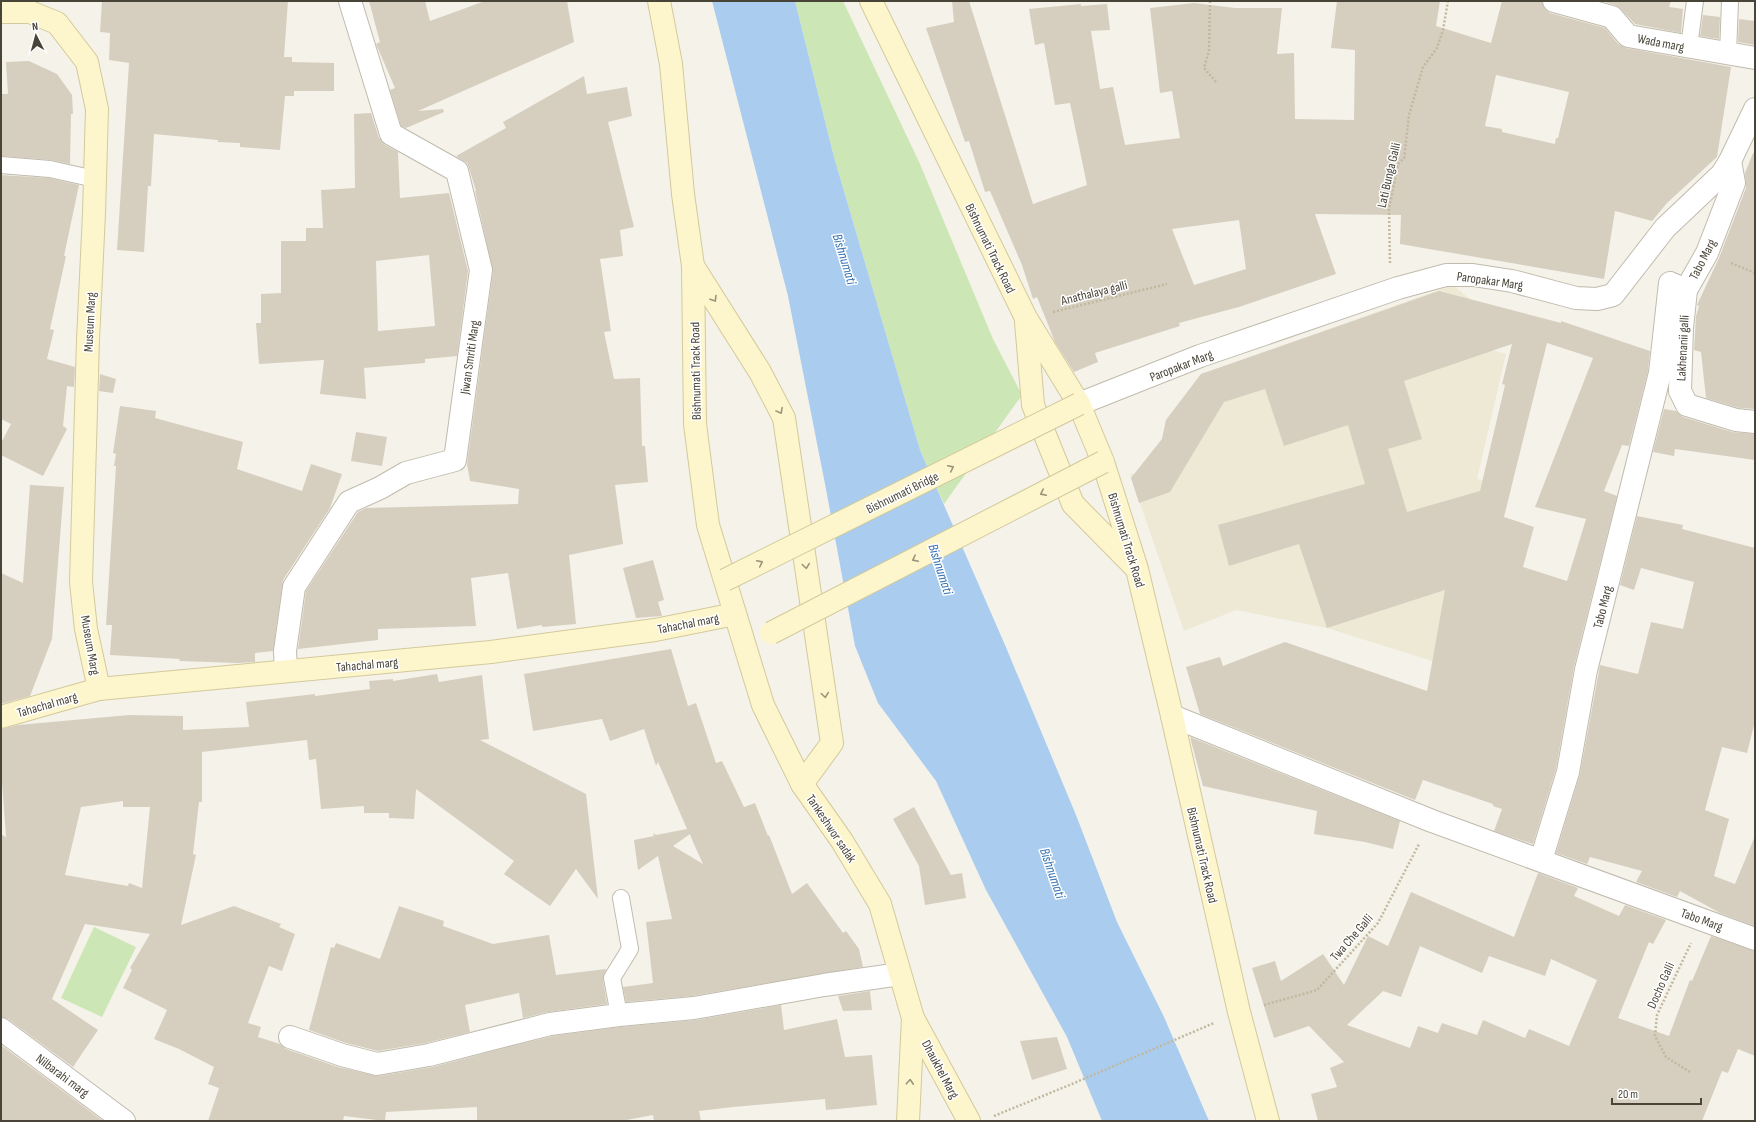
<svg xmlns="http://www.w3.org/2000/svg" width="1756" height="1122" font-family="'Sofia Sans Condensed',sans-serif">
<rect width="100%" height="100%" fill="#f5f2ea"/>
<polygon fill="#ede9d5" points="1453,285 1484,311 1488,349 1506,354 1477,479 1500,484 1432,661 1327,628 1236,610 1184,631 1130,474 1135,473 1162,439 1166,420 1201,374"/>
<g fill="#cce7b5">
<polygon points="795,1 843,1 920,164 993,339 1022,395 944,504 920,450 834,157"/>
<polygon points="94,927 136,947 102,1017 61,998"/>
</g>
<polygon fill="#a9ccef" points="712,1 795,1 834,157 920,450 1005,645 1076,815 1117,922 1164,1017 1209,1121 1102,1121 1067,1037 986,890 936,781 878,703 855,646 826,489 788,296"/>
<g fill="#d6cfc0" fill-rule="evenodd">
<polygon points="102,1 288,1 284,57 292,57 292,62 334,63 334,91 294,91 294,96 285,96 280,150 240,147 240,143 218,142 218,140 154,134 151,186 148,186 144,252 117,250 129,63 109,60 110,33 100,32"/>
<polygon points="369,1 425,1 430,21 485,1 567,1 574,42 418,111 443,109 444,112 406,128 401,126 390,90 395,88 376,44 380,42"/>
<path d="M952,1H969L1033,204L1087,185L1070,103L1055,105L1044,43L1035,45L1029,9L1081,4V6L1107,4L1110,30L1091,31L1100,89L1113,87L1125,145L1180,138L1172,91L1160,93L1150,8L1194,3L1235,8H1282L1277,54L1294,53L1295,119L1354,120L1355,50L1331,48L1337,1H1440L1436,26L1491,43L1502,1H1542L1545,9L1550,13L1605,28L1618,44L1626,48L1731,67L1717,157L1667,203L1652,221L1615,211L1604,279L1400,244L1401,215L1315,214L1336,274L1239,307L1179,323L1180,326L1095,353L1098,362L1074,372L1055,342L1037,297L1033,299L1022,265L990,191L985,192L969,141L965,142L926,28L954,22ZM1496,75L1569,92L1558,138H1556L1555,144L1502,132V129L1485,126ZM1239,220L1246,269L1194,285L1172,229Z"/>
<polygon points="1601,1 1671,1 1669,7 1683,9 1681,33 1635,24 1621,9 1615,5"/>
<polygon points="1703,15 1720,17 1719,39 1700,36"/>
<polygon points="1739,19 1755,21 1755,45 1738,42"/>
<polygon points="29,61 57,74 72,95 73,114 71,114 70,164 51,160 1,156 1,94 8,94 6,62"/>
<polygon points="584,76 587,94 627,87 632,116 608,122 634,227 620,230 623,256 600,259 611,331 604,332 614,379 640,378 642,446 645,446 648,482 615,485 623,544 569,555 576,624 542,627 542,625 517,629 508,573 471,578 476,626 378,629 378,640 298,649 306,591 358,512 366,508 518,504 519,489 470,481 467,464 493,271 475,191 476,191 469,168 467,163 456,156 506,128 503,122"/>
<path d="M371,113L379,138L385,145L398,152L400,198L449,193L468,271L457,356L425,359V363L364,368L366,399L320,394L324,360L259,364L256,323H261V294L281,293V241H306V228H323L321,190L355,188L354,114ZM429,255L435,326L378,331L376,261Z"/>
<polygon points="1753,153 1755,153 1755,409 1739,408 1706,398 1701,352 1694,350 1696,316 1699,306 1697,305 1719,258 1746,188 1745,173"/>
<polygon points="1,175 49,178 79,185 64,256 66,256 50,329 54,330 47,359 75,367 74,387 67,386 63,426 67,429 43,476 1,455 1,443 11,424 1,419"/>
<path d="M1439,291L1561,323V321L1650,351L1648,371L1629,446L1622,445L1604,491L1617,496L1574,667L1556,769L1533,844L1494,831L1502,809L1493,806V804L1423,780L1415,800L1200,714L1186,667L1220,657L1223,666L1285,642L1427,691L1445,590L1327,628L1299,544L1229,566L1218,525L1365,484L1348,425L1284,446L1265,389L1224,402L1170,492L1139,503L1131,478L1162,439L1166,420L1201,374ZM1547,343L1593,358L1535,507L1586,519L1567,581L1523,567L1534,527L1504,517ZM1512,344L1502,384L1505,385L1480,491L1407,512L1388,449L1422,439L1404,381Z"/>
<polygon points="100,374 116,379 113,393 99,391"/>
<polygon points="120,406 156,411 155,418 243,442 237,469 302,491 311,464 342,474 330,508 283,580 273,651 255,653 255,662 238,663 179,661 180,659 110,655 112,625 106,625 116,466 114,466 116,454 113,453"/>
<polygon points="1664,409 1676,411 1683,417 1732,432 1755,434 1755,460 1675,449 1674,456 1653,452"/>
<polygon points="356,432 387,437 382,466 351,461"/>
<polygon points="30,485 64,487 52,639 30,696 1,704 1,573 23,583"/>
<polygon points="1637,516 1683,525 1682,529 1755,548 1755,721 1747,753 1722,747 1705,810 1729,819 1714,876 1735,884 1755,836 1755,926 1720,913 1680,891 1677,897 1636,882 1642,871 1590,857 1587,864 1556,853 1580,774 1600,665 1638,674 1651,622 1683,629 1694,582 1641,568 1634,590 1620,585"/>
<polygon points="653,560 664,600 658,602 662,616 636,618 623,568"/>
<path d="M671,649L688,706L696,703L716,763L722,761L744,807L755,803L768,836L769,835L792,894L807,883L843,933L846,931L859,949L863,967L692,996L626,1002L623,987L653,983L646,922L672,919L658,856L638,870L634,840L654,836L653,833L656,835L687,829L658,762L656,766L644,729L610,741L602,719L533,731L524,674ZM690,834L693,842L703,864L673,846Z"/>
<path d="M437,674L439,682L482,675L489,739L480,740L586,794L598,899L576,869L550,906L504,874L514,861L416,789L414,819L389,818V813H364V806L321,809L316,759L309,760L307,740L202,752V802H199L193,854L196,855L181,925L234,906L281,924L279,927L295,934L282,971L269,966L248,1023L261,1027L258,1037L280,1044L286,1049L338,1067L379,1076L432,1067L552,1036L620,1027L696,1020L781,1005L784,1030L837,1019L845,1057L872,1055L877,1105L826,1110L825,1099L733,1107L699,1111L701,1121H654L653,1115L621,1121H477V1107L386,1112L385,1121L344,1116L343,1121H208L219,1088L208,1084L214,1067L179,1049L154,1039L167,1010L123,988L132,970L130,968L150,934L85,924L52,999L98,1030L73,1067L8,1019L1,1017V834L6,837L1,768V729L18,725L129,715L183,716V730L249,727L246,702L315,694V696L370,689L369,681L393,679V681ZM123,801V807H150L142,888L129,883L128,886L65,875L81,807Z"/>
<polygon points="1190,737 1400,821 1393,849 1365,842 1314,834 1317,811 1203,786"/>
<polygon points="914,807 951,875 962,873 966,898 925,905 919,866 893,819"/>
<path d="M1538,873L1578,888L1574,896L1619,916L1625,905L1666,920L1653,944L1649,942L1618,1018L1669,1036L1690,980L1692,981L1711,936L1755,951V1056L1738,1049L1728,1073L1722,1071L1702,1121H1318L1311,1094L1337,1087L1330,1068L1344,1062L1309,1026L1274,1038L1252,968L1275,961L1281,981L1323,954L1344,985L1368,936L1388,946L1411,892L1514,937ZM1420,946L1482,973L1489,956L1545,976L1551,959L1597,980L1569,1046L1529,1029L1525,1038L1483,1020L1477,1035L1442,1023L1438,1033L1418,1026L1410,1048L1347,1025L1383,991L1401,997Z"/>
<polygon points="399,906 444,921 443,926 493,944 549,935 556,975 606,969 603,980 607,1004 548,1012 523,1018 519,993 465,1005 470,1032 426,1043 378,1051 346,1043 309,1030 331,947 334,948 336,943 380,959"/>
<polygon points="870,991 872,1010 843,1011 838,996"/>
<polygon points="1057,1037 1067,1069 1032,1080 1020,1041"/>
<polygon points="1,1045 103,1121 1,1121"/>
</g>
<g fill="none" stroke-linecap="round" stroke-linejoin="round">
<defs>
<g id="lane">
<polyline points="1689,47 1695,1"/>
<polyline points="1728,54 1730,1"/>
<polyline points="1,165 50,169 95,179"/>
<polyline points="619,1015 612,978 630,949 621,898"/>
</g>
<g id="street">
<polyline points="1554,1 1612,17 1628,36 1755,58"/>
<polyline points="1686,290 1682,328 1680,391 1687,405 1736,420 1755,422"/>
<polyline points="1079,404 1200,356 1398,288 1446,275 1473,275 1512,281 1576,298 1597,299 1613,295 1665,228 1722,174 1730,161 1755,109"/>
<polyline points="286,671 285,651 294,587 349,502 380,488 406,473 455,460 481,270 457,171 391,134 350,1"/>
<polyline points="1172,716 1432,821 1755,939"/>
<polyline points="1541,860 1568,772 1586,670 1660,373 1670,283 1686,290 1707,253 1734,183 1730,161"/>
<polyline points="1,1029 124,1121"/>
<polyline points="290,1037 342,1055 377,1064 429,1055 550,1024 619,1015 694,1008 824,985 900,974"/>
</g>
<g id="secondary">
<polyline points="659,1 671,64 683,194 693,266 695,424 708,525 763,705 802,784 842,841 880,904 913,1018 908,1121"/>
<polyline points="871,1 1026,318 1079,404 1103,462 1137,569 1172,716 1239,1012 1268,1121"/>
<polyline points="1,12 30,12 57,23 87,62 97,109 94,213 88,340 81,582 86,629 99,689"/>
<polyline points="693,266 760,372 784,418 832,743 802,784"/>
<polyline points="1026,322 1033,405 1073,504 1134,566"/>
<polyline points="1,717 99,689 491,652 655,630 735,614"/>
<polyline points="913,1018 969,1121"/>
</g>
</defs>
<use href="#lane" stroke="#c0bbad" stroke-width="18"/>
<use href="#street" stroke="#c0bbad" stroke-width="24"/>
<use href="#secondary" stroke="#d3c99b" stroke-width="24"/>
<g stroke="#c1b89e" stroke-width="2.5" stroke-dasharray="2 2" stroke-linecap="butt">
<polyline points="1210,1 1209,51 1204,68 1217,83"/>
<polyline points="1390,263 1389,209 1398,164 1404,158 1409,115 1423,67 1437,48 1443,30 1448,1"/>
<polyline points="1731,263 1755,273"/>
<polyline points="1053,312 1167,284"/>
<polyline points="1264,1005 1317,990 1378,923 1419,844"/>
<polyline points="1690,1072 1666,1057 1655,1036 1657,1015 1691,943"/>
<polyline points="994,1116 1072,1084 1214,1023"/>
</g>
<use href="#lane" stroke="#fff" stroke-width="16"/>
<use href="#street" stroke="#fff" stroke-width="22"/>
<use href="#secondary" stroke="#fdf6cc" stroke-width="22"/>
<defs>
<g id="secondary-bridge">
<polyline points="725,580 1079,404"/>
<polyline points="771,633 1103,462"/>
</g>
</defs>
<use href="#secondary-bridge" stroke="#d3c99b" stroke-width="24" stroke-linecap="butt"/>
<use href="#secondary-bridge" stroke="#fdf6cc" stroke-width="22"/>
</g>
<defs><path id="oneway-chevron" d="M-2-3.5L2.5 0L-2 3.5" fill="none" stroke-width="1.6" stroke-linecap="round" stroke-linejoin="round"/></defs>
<g stroke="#9a947b">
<use href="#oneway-chevron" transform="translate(714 299) rotate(58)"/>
<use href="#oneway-chevron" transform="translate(780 411) rotate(62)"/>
<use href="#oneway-chevron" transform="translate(951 468) rotate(-26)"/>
<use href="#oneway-chevron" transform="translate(1043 493) rotate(153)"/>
<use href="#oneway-chevron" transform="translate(915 559) rotate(153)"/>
<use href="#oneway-chevron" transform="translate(760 563) rotate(-26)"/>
<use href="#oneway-chevron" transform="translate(806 566) rotate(82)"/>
<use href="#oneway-chevron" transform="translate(825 695) rotate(82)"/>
<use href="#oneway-chevron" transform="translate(910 1082) rotate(-87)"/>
</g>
<g text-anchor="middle" stroke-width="3" stroke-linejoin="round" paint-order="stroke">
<g font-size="13" fill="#494438" stroke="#fff">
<text transform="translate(1661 42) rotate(11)" y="5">Wada marg</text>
<text transform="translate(1388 175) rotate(-77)" y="5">Lati Bunga Galli</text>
<text transform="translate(991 248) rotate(64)" y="5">Bishnumati Track Road</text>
<text transform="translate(1702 259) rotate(-63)" y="5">Tabo Marg</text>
<text transform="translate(1490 280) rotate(8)" y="5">Paropakar Marg</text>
<text transform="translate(1094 292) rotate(-14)" y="5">Anathalaya galli</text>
<text transform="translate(89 322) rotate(-87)" y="5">Museum Marg</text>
<text transform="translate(1682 348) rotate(-87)" y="5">Lakhenanii galli</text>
<text transform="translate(469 357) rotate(-82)" y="5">Jiwan Smriti Marg</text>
<text transform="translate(1181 365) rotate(-21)" y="5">Paropakar Marg</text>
<text transform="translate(695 371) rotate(-91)" y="5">Bishnumati Track Road</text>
<text transform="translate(902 492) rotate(-26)" y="5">Bishnumati Bridge</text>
<text transform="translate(1127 540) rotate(73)" y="5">Bishnumati Track Road</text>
<text transform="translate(1602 607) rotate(-76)" y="5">Tabo Marg</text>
<text transform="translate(688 623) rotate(-11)" y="5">Tahachal marg</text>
<text transform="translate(91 645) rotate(80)" y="5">Museum Marg</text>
<text transform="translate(367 664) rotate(-5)" y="5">Tahachal marg</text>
<text transform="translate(47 704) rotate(-16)" y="5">Tahachal marg</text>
<text transform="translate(832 828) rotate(56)" y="5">Tankeshwor sadak</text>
<text transform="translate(1203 855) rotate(77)" y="5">Bishnumati Track Road</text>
<text transform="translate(1702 919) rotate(20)" y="5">Tabo Marg</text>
<text transform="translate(1351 937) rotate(-49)" y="5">Twa Che Galli</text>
<text transform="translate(1660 985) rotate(-66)" y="5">Docho Galli</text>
<text transform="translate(941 1069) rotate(62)" y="5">Dhaukhel Marg</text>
<text transform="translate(63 1075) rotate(37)" y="5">Nilbarahi marg</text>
</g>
<g font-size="14" font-style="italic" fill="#3471b2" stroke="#fff">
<text transform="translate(845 259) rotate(73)" y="5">Bishnumati</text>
<text transform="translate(941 569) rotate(72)" y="5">Bishnumati</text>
<text transform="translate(1053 873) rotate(71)" y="5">Bishnumati</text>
</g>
</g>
<rect width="1756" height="1122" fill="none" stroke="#494438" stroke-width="4"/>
<g transform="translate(36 36) rotate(354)" stroke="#ffffff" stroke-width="3" paint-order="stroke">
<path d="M0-3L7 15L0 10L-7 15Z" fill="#494438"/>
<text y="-6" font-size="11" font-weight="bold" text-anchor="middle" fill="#494438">N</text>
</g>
<path d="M1612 1098v6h89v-6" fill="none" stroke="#494438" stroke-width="2"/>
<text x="1618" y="1098" font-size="12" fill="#494438" stroke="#ffffff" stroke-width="3" paint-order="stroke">20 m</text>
</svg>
